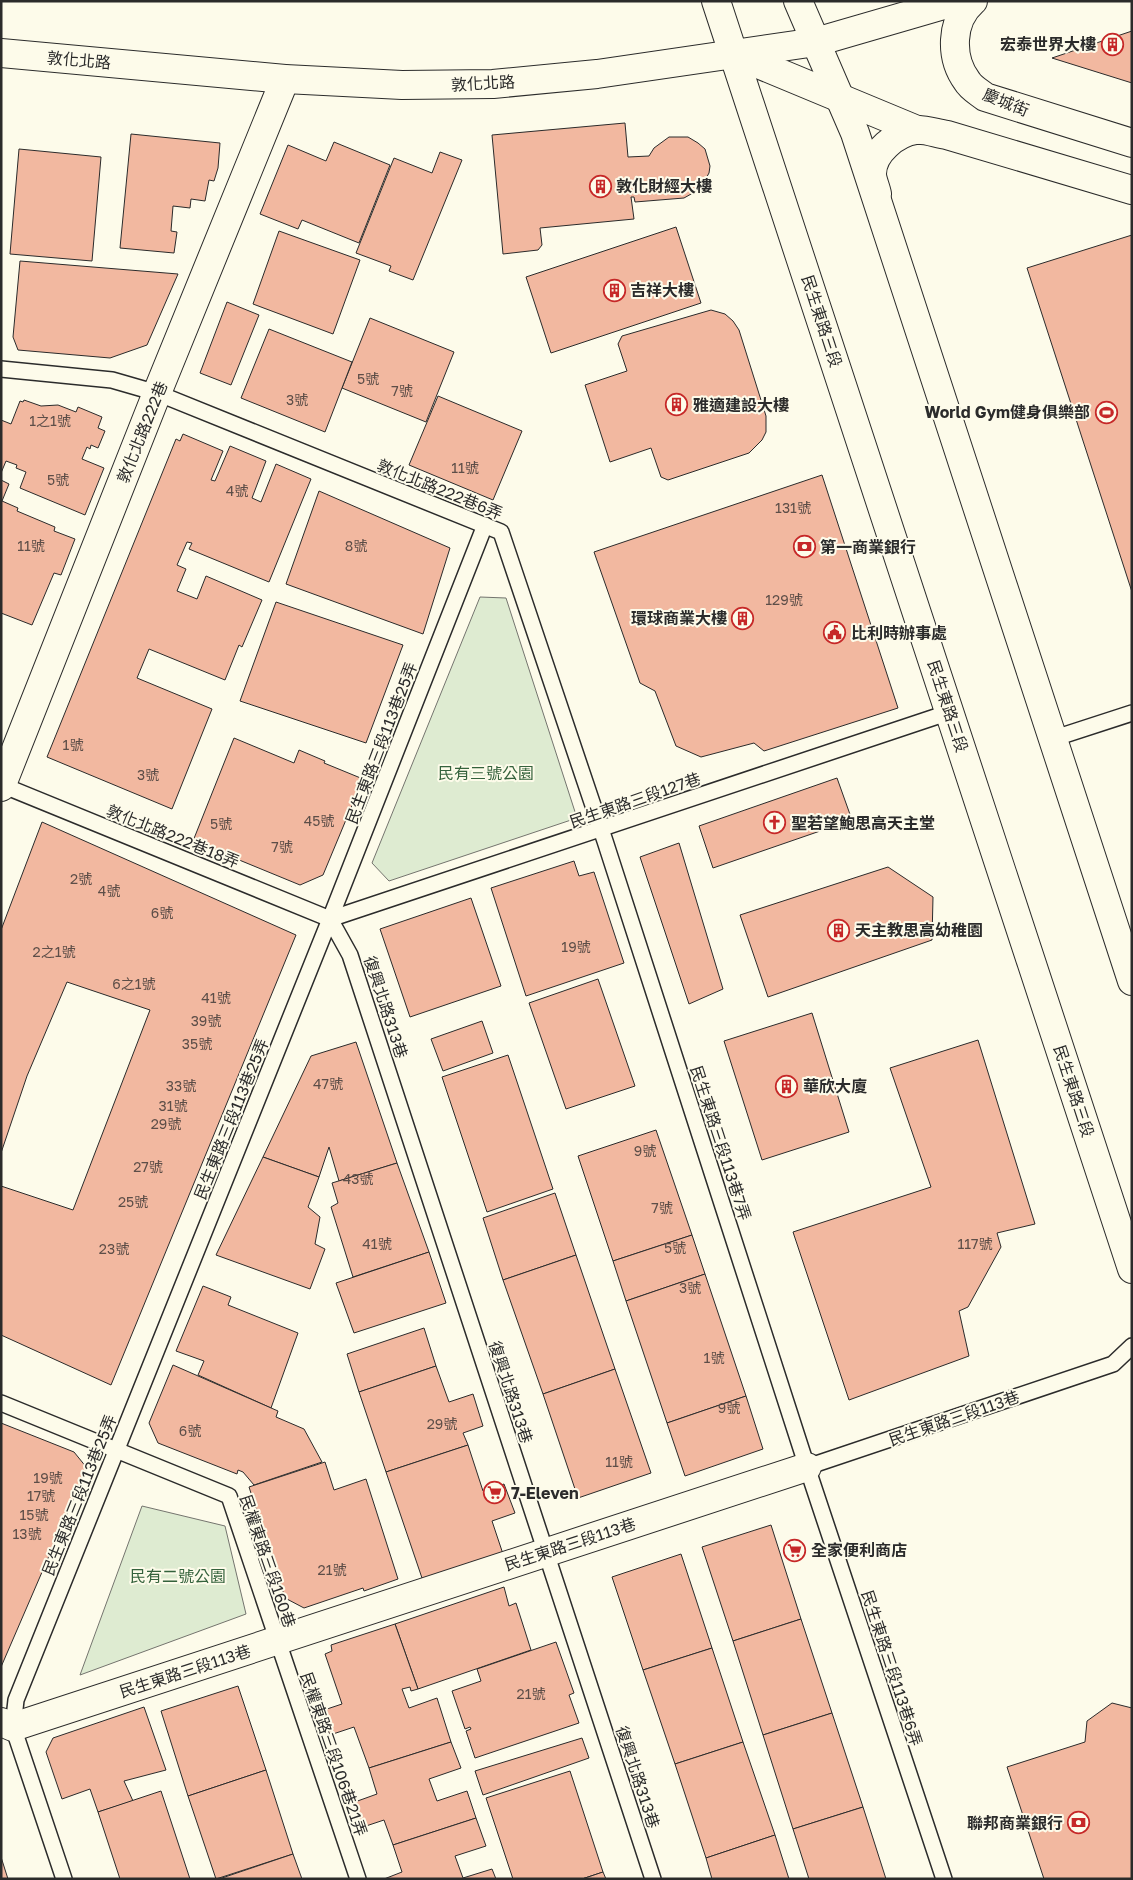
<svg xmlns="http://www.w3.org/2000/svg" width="1133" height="1880" font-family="'Golos Text','Noto Sans TC',sans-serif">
<rect width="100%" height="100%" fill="#fdfbea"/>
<g fill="#deebd1" stroke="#74746e">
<polygon points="480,597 506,598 577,818 389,881 372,863"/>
<polygon points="142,1506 225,1526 246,1614 80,1675"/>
</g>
<g fill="#f2b8a0" stroke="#2b2b2b">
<polygon points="1132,31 1132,83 1052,58"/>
<polygon points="625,123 628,157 649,156 654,148 669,137 688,137 698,143 705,149 710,166 709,173 700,189 684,198 635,202 634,197 631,197 634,219 540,228 542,245 538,250 503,254 492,135"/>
<polygon points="131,134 220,143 218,168 214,181 209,180 205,201 191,199 190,208 173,206 171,231 177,232 174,253 120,248"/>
<polygon points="334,142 390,165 359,243 302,220 298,229 260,214 288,145 326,161"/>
<polygon points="19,149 101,157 92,261 10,254"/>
<polygon points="440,152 462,160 413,280 389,271 391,266 356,253 394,158 432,173"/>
<polygon points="676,227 701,303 551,353 526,277"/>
<polygon points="279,231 360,260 333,334 253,304"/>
<polygon points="1132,235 1132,592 1027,268"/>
<polygon points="20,261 178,274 147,345 110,358 18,350 13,337"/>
<polygon points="227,302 259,315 231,385 200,373"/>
<polygon points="711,310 725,314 733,321 739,330 766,416 766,432 762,440 749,453 668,480 661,477 651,448 610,462 585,385 627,371 618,344 622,336"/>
<polygon points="370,318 454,352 426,422 342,388"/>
<polygon points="269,329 352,362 325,432 241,398"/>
<polygon points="438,396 522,431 493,500 409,465"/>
<polygon points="24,400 41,406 58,405 76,412 78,407 102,417 98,428 105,431 98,448 91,445 90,449 87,447 82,459 104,468 85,515 20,488 26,472 16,468 17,465 6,461 1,473 1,420 11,424 20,401 23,402"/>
<polygon points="183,434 223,451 211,480 215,481 230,446 266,461 252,498 261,502 276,464 311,479 269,582 189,549 192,543 187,542 177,565 186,569 177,591 197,599 206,576 262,600 242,647 239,645 225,680 149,649 137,678 212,709 172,809 47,757 176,439 180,441"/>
<polygon points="822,475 898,708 764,751 754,743 701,757 676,746 655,691 640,683 594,552"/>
<polygon points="1,480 9,484 2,501 18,508 17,511 55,527 54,531 75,539 61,575 54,573 32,625 1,613"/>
<polygon points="319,491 450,548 423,634 286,584"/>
<polygon points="276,602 403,645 366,743 240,701"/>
<polygon points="234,738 294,763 299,750 325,761 324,763 363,779 323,875 300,885 193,841"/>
<polygon points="837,778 852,820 713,868 699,826"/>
<polygon points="42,822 296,935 111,1385 1,1335 1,1186 73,1210 150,1010 67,982 27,1076 1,1153 1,930"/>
<polygon points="679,843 723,989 689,1004 640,857"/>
<polygon points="574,861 579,876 594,872 624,963 526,996 491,888"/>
<polygon points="888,867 933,897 932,940 768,997 740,915"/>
<polygon points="471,898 501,986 410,1017 380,929"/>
<polygon points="598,979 635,1086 566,1109 529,1003"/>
<polygon points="812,1013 849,1132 762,1160 724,1041"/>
<polygon points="482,1021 493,1053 443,1071 431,1039"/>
<polygon points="978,1040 1035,1224 997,1233 1001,1247 968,1307 959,1311 969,1356 849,1400 793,1232 931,1187 890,1068"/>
<polygon points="356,1042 397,1163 339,1181 329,1147 319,1177 263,1157 311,1056"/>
<polygon points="508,1055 553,1189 487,1212 442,1077"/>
<polygon points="656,1130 692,1235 613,1261 578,1156"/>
<polygon points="263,1157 319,1177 308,1207 320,1217 315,1244 325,1249 310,1289 216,1255"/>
<polygon points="397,1163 429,1252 353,1277 331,1207 338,1203 332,1183"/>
<polygon points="555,1193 576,1255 503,1280 483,1218"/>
<polygon points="692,1235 705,1274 626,1301 613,1261"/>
<polygon points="429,1252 446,1303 354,1333 336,1283"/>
<polygon points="576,1255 615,1369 543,1394 503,1280"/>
<polygon points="705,1274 746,1396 667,1423 626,1301"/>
<polygon points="203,1286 231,1297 228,1305 298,1333 271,1408 198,1375 204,1361 176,1351"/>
<polygon points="424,1328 436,1366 359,1392 347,1354"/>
<polygon points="173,1365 278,1411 276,1417 304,1429 322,1462 254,1485 243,1472 238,1470 237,1474 158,1443 149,1423"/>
<polygon points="436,1366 449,1402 473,1394 483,1426 463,1433 468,1445 386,1472 359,1392"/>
<polygon points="615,1369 651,1473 578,1498 543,1394"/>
<polygon points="746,1396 763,1449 685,1476 667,1423"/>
<polygon points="1,1423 74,1452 87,1468 1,1667"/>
<polygon points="468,1445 483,1491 504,1484 515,1513 492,1521 503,1554 423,1581 386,1472"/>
<polygon points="325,1462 334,1490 366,1479 398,1579 364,1591 363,1588 304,1608 285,1598 249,1487"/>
<polygon points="771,1525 801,1619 733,1641 702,1547"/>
<polygon points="681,1554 712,1648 643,1670 612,1577"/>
<polygon points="504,1587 509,1606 516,1603 531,1650 418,1689 395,1624"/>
<polygon points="801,1619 832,1713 763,1735 733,1641"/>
<polygon points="395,1624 418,1689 411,1691 410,1687 402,1689 409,1708 437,1698 451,1742 369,1768 354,1727 330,1735 321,1711 342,1704 325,1654 332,1651 331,1645"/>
<polygon points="556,1642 574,1693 569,1695 579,1723 475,1758 466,1731 471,1729 470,1727 465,1729 452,1691 481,1681 477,1669"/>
<polygon points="712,1648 743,1742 675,1764 643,1670"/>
<polygon points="238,1686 266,1770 188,1796 161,1711"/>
<polygon points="1112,1703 1132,1708 1132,1879 1044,1879 1007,1767 1085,1742 1087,1721"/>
<polygon points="144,1707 166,1770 124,1781 133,1801 98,1812 90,1789 62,1799 46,1752 53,1738"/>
<polygon points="832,1713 863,1807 793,1829 763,1735"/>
<polygon points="582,1738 589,1758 483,1795 475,1771"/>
<polygon points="451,1742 461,1768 429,1779 437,1801 467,1791 476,1818 393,1845 384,1820 360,1828 352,1803 377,1794 369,1768"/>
<polygon points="743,1742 775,1835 706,1858 675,1764"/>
<polygon points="266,1770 293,1854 216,1879 188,1796"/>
<polygon points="570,1771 603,1872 582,1879 513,1879 486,1798"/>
<polygon points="161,1791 190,1879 120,1879 98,1812"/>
<polygon points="863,1807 886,1879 809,1879 793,1829"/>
<polygon points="476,1818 486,1846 455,1856 463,1878 492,1869 496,1879 384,1879 402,1872 393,1845"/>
<polygon points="775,1835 789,1879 712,1879 706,1858"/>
<polygon points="293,1854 302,1879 219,1879"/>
<polygon points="1,1857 8,1879 1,1879"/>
<polygon points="603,1872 606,1879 582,1879"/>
</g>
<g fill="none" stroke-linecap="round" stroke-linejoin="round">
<defs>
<g id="lane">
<polyline points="1,369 112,380 157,393 501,532 605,841 807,1467 944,1879"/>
<polyline points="1052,739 1132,713"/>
<polyline points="2,785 330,919"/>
<polyline points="330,919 350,955 653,1879"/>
<polyline points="330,919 950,712"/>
<polyline points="1,1403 229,1496 358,1879"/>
<polyline points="807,1467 1113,1364 1132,1346"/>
<polyline points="64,1879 13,1727 16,1700 330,919 485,525"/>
</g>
<g id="street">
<path d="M973,1C950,21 950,58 967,81C971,88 979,92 985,97L1132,143"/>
<polyline points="734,54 917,130"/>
<path d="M877,194C876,188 872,180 872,174C872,152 896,133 916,130C925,129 938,134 947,135L1132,190"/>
<polyline points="1,787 157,393 285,79"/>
<polyline points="1,1722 13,1727 807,1467"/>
</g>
<g id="secondary">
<polyline points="716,1 1132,1269"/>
<polyline points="798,1 855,133 1132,981"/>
<polyline points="1,53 285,79 402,85 493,84 597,74 816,42 957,1"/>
</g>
</defs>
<use href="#lane" stroke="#2b2b2b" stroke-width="18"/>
<use href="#street" stroke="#2b2b2b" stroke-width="30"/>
<use href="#secondary" stroke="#2b2b2b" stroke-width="30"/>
<use href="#lane" stroke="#fdfbea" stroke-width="15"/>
<use href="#street" stroke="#fdfbea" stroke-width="28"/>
<use href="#secondary" stroke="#fdfbea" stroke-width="28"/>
</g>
<defs>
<symbol id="building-ring" viewBox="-11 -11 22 22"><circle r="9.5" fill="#fdfbea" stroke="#c62828" stroke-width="1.5"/><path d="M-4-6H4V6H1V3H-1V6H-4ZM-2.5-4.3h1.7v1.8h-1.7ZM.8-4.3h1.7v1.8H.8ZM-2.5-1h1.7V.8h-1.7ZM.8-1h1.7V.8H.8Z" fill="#c62828"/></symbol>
<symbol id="stadium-ring" viewBox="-11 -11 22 22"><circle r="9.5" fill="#fdfbea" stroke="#c62828" stroke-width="1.5"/><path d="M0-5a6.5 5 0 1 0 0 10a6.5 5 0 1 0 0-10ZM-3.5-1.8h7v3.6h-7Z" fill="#c62828"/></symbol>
<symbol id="bank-ring" viewBox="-11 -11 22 22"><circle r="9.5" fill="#fdfbea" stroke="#c62828" stroke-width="1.5"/><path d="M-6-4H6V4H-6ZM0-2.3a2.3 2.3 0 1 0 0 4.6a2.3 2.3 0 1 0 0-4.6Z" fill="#c62828"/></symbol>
<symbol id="civic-ring" viewBox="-11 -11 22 22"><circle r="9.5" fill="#fdfbea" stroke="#c62828" stroke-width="1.5"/><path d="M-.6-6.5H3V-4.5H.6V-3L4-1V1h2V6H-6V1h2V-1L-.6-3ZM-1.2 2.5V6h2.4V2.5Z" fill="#c62828"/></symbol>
<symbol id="church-ring" viewBox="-11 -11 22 22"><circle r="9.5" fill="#fdfbea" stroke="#c62828" stroke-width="1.5"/><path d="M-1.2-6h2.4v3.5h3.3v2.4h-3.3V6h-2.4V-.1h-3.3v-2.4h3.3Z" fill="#c62828"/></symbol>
<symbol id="supermarket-ring" viewBox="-11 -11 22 22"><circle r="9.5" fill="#fdfbea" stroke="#c62828" stroke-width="1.5"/><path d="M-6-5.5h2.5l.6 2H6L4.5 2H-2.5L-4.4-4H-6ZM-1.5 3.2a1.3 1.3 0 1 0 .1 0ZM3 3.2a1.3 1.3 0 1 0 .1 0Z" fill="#c62828"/></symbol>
</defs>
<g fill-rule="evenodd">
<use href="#building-ring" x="1100" y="32" width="25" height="25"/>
<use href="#building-ring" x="588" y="174" width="25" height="25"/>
<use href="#building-ring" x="602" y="278" width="25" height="25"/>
<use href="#building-ring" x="664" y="392" width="25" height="25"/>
<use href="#stadium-ring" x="1094" y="400" width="25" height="25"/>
<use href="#bank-ring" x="792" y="534" width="25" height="25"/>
<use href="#building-ring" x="730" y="606" width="25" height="25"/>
<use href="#civic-ring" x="822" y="620" width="25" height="25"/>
<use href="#church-ring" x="762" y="810" width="25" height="25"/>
<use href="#building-ring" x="826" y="918" width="25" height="25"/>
<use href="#building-ring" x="774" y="1074" width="25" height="25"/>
<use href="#supermarket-ring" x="482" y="1480" width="25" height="25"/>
<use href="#supermarket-ring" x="782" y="1538" width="25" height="25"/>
<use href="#bank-ring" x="1066" y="1810" width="25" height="25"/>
</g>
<g text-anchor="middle" stroke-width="4" stroke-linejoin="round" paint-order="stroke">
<g font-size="14" fill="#5d4e48">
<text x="368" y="384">5號</text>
<text x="402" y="396">7號</text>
<text x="297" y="405">3號</text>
<text x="50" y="426">1之1號</text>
<text x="465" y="473">11號</text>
<text x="58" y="485">5號</text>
<text x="237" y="496">4號</text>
<text x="793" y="513">131號</text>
<text x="31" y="551">11號</text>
<text x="356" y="551">8號</text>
<text x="784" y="605">129號</text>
<text x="73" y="750">1號</text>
<text x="148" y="780">3號</text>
<text x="319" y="826">45號</text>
<text x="221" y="829">5號</text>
<text x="282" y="852">7號</text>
<text x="81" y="884">2號</text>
<text x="109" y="896">4號</text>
<text x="162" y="918">6號</text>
<text x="576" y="952">19號</text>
<text x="54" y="957">2之1號</text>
<text x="134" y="989">6之1號</text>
<text x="216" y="1003">41號</text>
<text x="206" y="1026">39號</text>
<text x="197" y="1049">35號</text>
<text x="328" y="1089">47號</text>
<text x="181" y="1091">33號</text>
<text x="173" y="1111">31號</text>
<text x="166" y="1129">29號</text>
<text x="645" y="1156">9號</text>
<text x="148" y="1172">27號</text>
<text x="358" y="1184">43號</text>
<text x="133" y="1207">25號</text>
<text x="662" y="1213">7號</text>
<text x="377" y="1249">41號</text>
<text x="975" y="1249">117號</text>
<text x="675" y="1253">5號</text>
<text x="114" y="1254">23號</text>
<text x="690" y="1293">3號</text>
<text x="714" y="1363">1號</text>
<text x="729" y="1413">9號</text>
<text x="442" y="1429">29號</text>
<text x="190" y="1436">6號</text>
<text x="619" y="1467">11號</text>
<text x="48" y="1483">19號</text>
<text x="41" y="1501">17號</text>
<text x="34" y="1520">15號</text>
<text x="27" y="1539">13號</text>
<text x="332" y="1575">21號</text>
<text x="531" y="1699">21號</text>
</g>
<g font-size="16" font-weight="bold" fill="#2b2b2b" stroke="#fdfbea" text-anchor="start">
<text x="1096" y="50" text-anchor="end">宏泰世界大樓</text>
<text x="616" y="192">敦化財經大樓</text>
<text x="630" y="296">吉祥大樓</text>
<text x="693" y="411">雅適建設大樓</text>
<text x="1090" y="418" text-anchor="end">World Gym健身俱樂部</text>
<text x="820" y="553">第一商業銀行</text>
<text x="727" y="624" text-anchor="end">環球商業大樓</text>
<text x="851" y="639">比利時辦事處</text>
<text x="791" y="829">聖若望鮑思高天主堂</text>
<text x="855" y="936">天主教思高幼稚園</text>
<text x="803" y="1092">華欣大廈</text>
<text x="511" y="1499">7-Eleven</text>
<text x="811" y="1556">全家便利商店</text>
<text x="1063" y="1829" text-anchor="end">聯邦商業銀行</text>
</g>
<g font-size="16" fill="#2b2b2b" stroke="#fdfbea">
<text transform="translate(79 60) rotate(5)" y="6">敦化北路</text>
<text transform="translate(483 83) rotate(-3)" y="6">敦化北路</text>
<text transform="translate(1006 102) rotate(22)" y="6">慶城街</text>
<text transform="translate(822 321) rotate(72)" y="6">民生東路三段</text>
<text transform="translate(142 432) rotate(-68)" y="6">敦化北路222巷</text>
<text transform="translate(440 489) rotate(22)" y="6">敦化北路222巷6弄</text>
<text transform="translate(948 706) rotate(72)" y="6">民生東路三段</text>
<text transform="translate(381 743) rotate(-69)" y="6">民生東路三段113巷25弄</text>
<text transform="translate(635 800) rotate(-19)" y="6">民生東路三段127巷</text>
<text transform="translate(173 836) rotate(22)" y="6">敦化北路222巷18弄</text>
<text transform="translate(386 1007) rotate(72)" y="6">復興北路313巷</text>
<text transform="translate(1074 1091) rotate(72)" y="6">民生東路三段</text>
<text transform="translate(231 1119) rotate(-68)" y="6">民生東路三段113巷25弄</text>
<text transform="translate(721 1143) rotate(72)" y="6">民生東路三段113巷7弄</text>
<text transform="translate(511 1392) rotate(72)" y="6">復興北路313巷</text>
<text transform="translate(954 1418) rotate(-19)" y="6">民生東路三段113巷</text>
<text transform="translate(79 1495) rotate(-68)" y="6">民生東路三段113巷25弄</text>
<text transform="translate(570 1544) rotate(-18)" y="6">民生東路三段113巷</text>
<text transform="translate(268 1561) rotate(71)" y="6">民權東路三段160巷</text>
<text transform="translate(892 1668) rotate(72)" y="6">民生東路三段113巷6弄</text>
<text transform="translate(185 1671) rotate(-18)" y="6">民生東路三段113巷</text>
<text transform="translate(334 1754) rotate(71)" y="6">民權東路三段106巷21弄</text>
<text transform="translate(638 1777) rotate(72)" y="6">復興北路313巷</text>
</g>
<g font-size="16" fill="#34623c" stroke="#fdfbea">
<text x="486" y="779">民有三號公園</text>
<text x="178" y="1582">民有二號公園</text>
</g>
</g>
<rect width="1133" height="1880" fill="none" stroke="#2b2b2b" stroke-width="5"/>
</svg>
